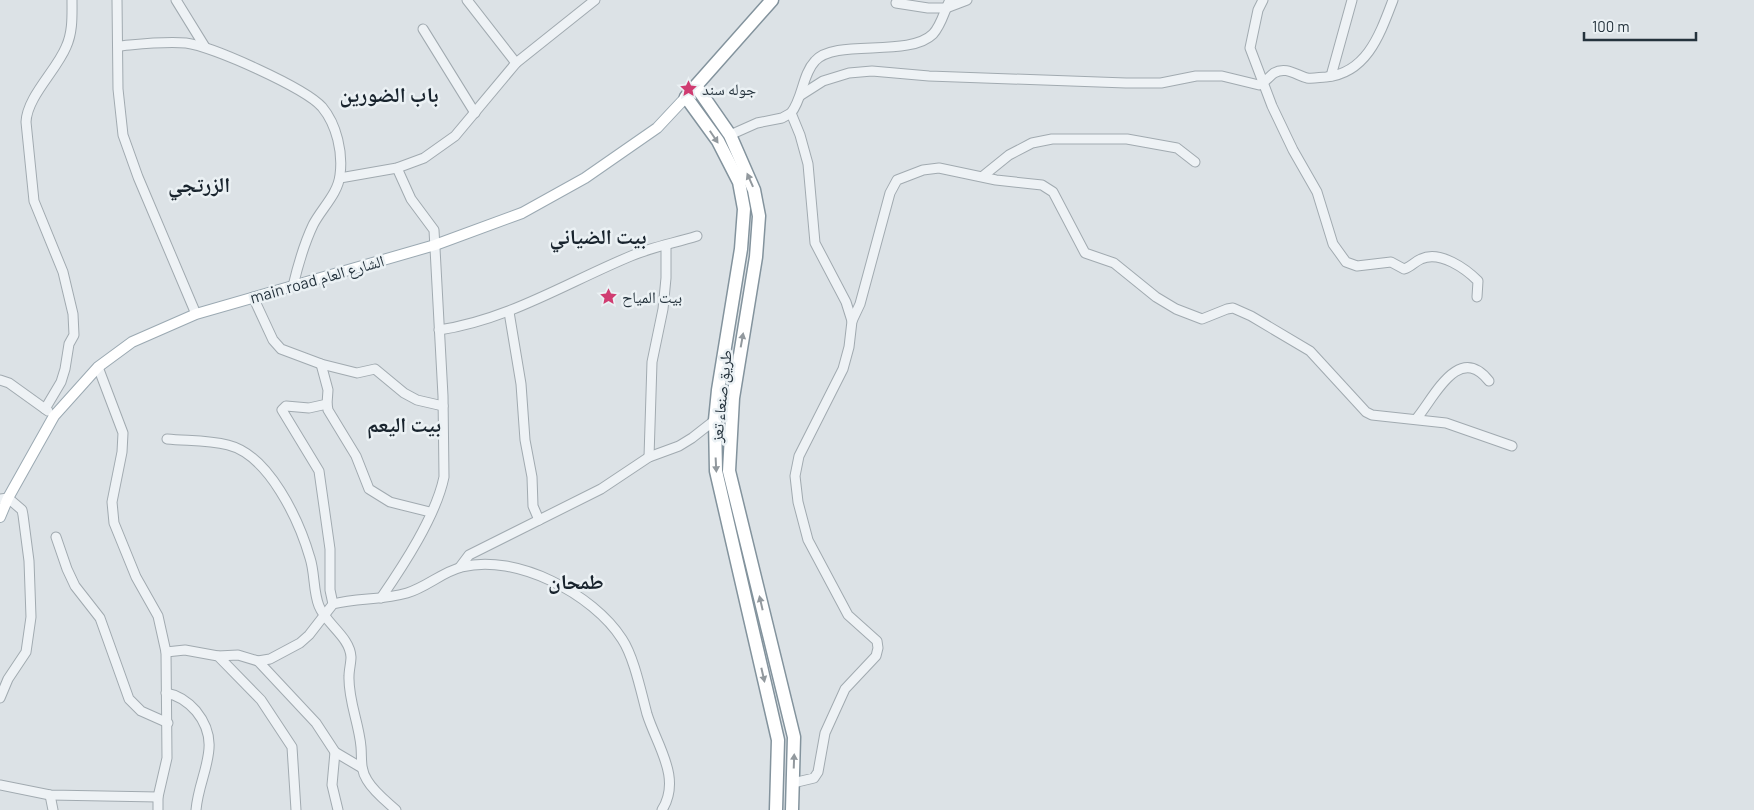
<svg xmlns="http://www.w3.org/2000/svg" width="1754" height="810" font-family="Barlow,'Noto Naskh Arabic',sans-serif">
<rect width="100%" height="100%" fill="#dce2e6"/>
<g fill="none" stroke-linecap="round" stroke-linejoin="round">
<defs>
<g id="minor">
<polyline points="117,0 118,89 123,135 138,177 196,314"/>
<polyline points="176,0 205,47"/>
<polyline points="467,0 516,63"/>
<path d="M1263,0L1258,10L1250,48L1272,106L1293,150L1317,192L1333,244L1346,262L1357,266L1391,262L1404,269C1411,267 1414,262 1421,259C1440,250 1466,269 1478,281L1477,297"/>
<polyline points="896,3 928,8 946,8 967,0"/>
<polyline points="423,29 475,113"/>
<path d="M118,46C141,44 164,41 186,43C212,46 305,88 322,107C337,125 343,153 340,175C338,194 321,209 313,225C304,244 298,265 293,286"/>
<polyline points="1331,76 1352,0"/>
<path d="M801,95L823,81L849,73L872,71L929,76L1126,83H1161L1196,76H1222L1259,85C1265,82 1269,77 1274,73C1286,66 1296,75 1307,78C1313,79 1321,77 1326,77C1367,73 1380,34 1393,0"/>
<polyline points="791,113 800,135 808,164 815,243 846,302 852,321 849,347 843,369 799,456 795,476 798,502 808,540 848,615 877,641 878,648 876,656 845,689 825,733 818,772 814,778 793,783"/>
<path d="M730,135L757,123L782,118L791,113C803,98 802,75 815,61C835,38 909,58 933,34C942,24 944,11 950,0"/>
<polyline points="983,176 1009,155 1032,143 1052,139 1127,139 1177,148 1195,162"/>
<polyline points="340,178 397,168 424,158 455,136 516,63 595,0"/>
<polyline points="253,297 273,340 281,349 321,364 357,373 375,369 404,393 417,400 443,406"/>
<polyline points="509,312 521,384 525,440 532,477 533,506 539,520"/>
<polyline points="852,321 860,304 890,193 897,180 923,170 939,168 996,180 1042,185 1053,192 1085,253 1114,263 1156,297 1176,309 1202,319 1227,309 1233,308 1251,316 1310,351 1366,412 1372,415 1446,423 1512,446"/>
<path d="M439,330C508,320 568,282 631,256C652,247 675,243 697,236"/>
<polyline points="321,364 328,390 327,404 309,408 286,406 282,410 319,471 330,549 330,590 333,604"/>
<polyline points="98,367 123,433 122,452 112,502 114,523 136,577 158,616 166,652 167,758 158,797 158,810"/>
<polyline points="0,380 9,383 48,411"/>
<polyline points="327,404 328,410 356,456 369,489 390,502 430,512"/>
<path d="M45,409L61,382L65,369L69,344L74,335L73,314L63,272L34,201L26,122C27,97 56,71 66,47C73,32 72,15 72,0"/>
<path d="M1417,418C1435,396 1459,343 1489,381"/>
<path d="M167,439C188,441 208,440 228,445C269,455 299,520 310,558C315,573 313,591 319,606C326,624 350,637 351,657C351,663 349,670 349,676C348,700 359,723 361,747C362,759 360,769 367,780C374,792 386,801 396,810"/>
<polyline points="649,457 652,362 663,309 666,278 666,246"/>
<polyline points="0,499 8,498 22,510 23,515 29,561 31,617 26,652 8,679 0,698"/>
<polyline points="56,537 67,569 75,586 100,618 129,699 141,711 168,723"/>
<polyline points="460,567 469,555 601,489 649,457 679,446 692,438 715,420"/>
<path d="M381,598C403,566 436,516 444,477L443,396L434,230L411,199L397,168"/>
<polyline points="166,652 185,650 218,656 261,700 292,747 296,810"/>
<path d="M218,656L238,655L258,661L270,659L300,643L309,635L333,604C357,598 383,600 407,593C427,587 442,572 462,567C516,553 593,594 622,639C634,657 641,692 647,714C657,746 682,778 662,810"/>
<polyline points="258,661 316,723 335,752 362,768"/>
<path d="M166,693C178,695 188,702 196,711C224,745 199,773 196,810"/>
<polyline points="335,752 332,785 338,810"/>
<polyline points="0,785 50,795 158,797"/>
<polyline points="50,795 53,810"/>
</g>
<polyline id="major" points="0,517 8,498 54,416 98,367 132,342 196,314 435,245 522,213 585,178 657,128 686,97"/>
<g id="highway">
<polyline points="772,0 686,97 718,141 739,182 744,209 741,249 718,390 715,420 716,471 778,740 776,810"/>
<polyline points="696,86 730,135 754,190 759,216 756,257 733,398 729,471 794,737 792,810"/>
</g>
</defs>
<use href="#minor" stroke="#a1aab0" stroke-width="11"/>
<use href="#major" stroke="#9ba9b2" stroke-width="12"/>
<use href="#highway" stroke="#83939d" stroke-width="15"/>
<use href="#minor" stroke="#eef2f5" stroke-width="9"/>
<use href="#major" stroke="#fff" stroke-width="10"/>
<use href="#highway" stroke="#fff" stroke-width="12"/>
</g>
<defs><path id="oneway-solid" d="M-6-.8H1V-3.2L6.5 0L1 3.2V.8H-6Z" transform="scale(1.25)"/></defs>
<g fill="#92999e">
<use href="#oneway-solid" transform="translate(714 137) rotate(56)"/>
<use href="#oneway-solid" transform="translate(750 180) rotate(-114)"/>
<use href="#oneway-solid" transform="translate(742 340) rotate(-80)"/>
<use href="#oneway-solid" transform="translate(716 465) rotate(87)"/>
<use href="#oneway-solid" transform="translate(761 603) rotate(-103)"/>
<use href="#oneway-solid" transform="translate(763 675) rotate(77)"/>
<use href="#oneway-solid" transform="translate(794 761) rotate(-88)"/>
</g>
<defs>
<symbol id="sight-bare" viewBox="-9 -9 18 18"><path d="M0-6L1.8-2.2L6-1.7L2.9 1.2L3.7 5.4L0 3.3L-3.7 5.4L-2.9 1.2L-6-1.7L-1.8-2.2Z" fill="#d03c71" stroke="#ebf1f4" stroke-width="2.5" paint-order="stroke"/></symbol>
</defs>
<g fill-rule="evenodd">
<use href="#sight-bare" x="676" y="76" width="25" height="25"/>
<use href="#sight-bare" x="596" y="284" width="25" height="25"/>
</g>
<g text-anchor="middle" stroke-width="5" stroke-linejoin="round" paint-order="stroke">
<g font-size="16" fill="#25333d" stroke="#ebf1f4" text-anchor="start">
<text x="702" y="95">جوله سند</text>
<text x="622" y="303">بيت المياح</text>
</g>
<g font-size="16" fill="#25333d" stroke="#ebf1f4">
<text transform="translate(317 279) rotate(-16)" y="6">main road الشارع العام</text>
<text transform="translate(721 396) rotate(-84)" y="6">طريق صنعاء تعز</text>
</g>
<g font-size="21" font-weight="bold" fill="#18232d" stroke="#ebf1f4">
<text x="389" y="102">باب الضورين</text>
<text x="199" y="192">الزرتجي</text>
<text x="598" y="244">بيت الضياني</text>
<text x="404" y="432">بيت اليعم</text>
<text x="576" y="589">طمحان</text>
</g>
</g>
<path d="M1584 32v8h112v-8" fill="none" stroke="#25333d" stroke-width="2.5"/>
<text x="1592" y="32" font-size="15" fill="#25333d" stroke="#ebf1f4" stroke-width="4" paint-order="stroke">100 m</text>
</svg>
